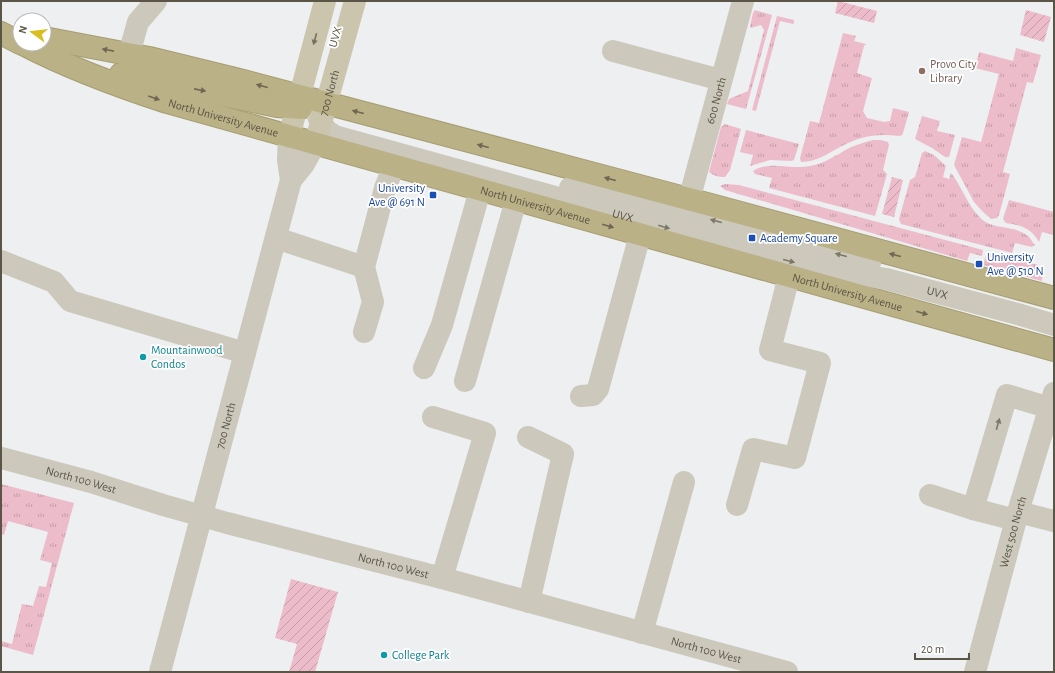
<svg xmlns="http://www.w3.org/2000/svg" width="1055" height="673" font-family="'Alegreya Sans',sans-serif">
<defs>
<pattern id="grass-tufts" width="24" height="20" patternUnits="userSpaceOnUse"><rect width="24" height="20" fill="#edbccb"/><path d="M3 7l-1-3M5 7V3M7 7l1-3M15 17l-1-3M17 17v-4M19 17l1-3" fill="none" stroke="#c39ca7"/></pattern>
<pattern id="garden-furrows" width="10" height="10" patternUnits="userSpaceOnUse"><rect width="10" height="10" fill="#edbccb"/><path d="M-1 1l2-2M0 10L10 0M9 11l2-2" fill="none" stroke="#c39ca7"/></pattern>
</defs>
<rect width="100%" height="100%" fill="#edeff0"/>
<g fill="url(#grass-tufts)">
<polygon points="755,10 772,15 746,109 727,104 729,99 748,91 764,30 761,25 751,28 750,26 753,13"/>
<polygon points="777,16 794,20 794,23 793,24 780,21 756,111 752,110"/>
<path d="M843,33L856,36L854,41L866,44L864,46L857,73L872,78L863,111L867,118L884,122L890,121L893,108L909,112L903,133L902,135L899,136C878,133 860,136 842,146C828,153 817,162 801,162L800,158L810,121L819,123Z"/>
<polygon points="1016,48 1041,55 1033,83 1027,82 1003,172 1010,174 999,215 997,218 991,219 982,211 974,202 954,165 962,137 981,142 999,74 975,68 979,52 1013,61"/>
<polygon points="922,116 940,121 937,131 955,135 949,157 945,157 932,148 915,139"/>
<path d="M725,124L741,129L730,170L725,177C718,177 714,176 709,172L721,127Z"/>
<polygon points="746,130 799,144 794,160 791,161 770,160 750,166 753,155 740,152"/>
<path d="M873,140H881L888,142L889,145L883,170L887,174L875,216L769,188L772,178L755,174L753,171C770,160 791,170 810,166C822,164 829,159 839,154C849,147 861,143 873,140Z"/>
<path d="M925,151L934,155L946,166L943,177L949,179L951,173C963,188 968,208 984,221C996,229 1013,226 1025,234C1029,236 1032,241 1035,245L1032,247L1015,243L1012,253L901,224L899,219L910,180L915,177L922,153Z"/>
<polygon points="725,184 739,185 983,250 982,256 970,253 967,261 725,190 720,186"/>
<path d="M1009,200L1054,212V235L1042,232L1039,242C1032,229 1021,225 1006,223L1003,219Z"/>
<polygon points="987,252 1038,265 1043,272 1042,281 983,265"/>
<polygon points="1,484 74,503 33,655 1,646 1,641 12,644 22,604 33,606 39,586 46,587 52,563 40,560 48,532 8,521 4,535 1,534"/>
</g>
<g fill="url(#garden-furrows)">
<polygon points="838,1 877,11 874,23 835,13"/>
<polygon points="1026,10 1051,17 1044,42 1020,35"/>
<polygon points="892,177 903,180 894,217 882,214"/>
<polygon points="291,579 338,592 315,672 289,672 297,644 275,638"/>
</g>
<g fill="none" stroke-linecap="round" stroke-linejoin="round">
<defs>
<g id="highway">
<polyline points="1,33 20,43"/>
<polyline points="44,38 149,58 239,80 711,205 1054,298"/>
<path id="s7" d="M23,44C69,68 118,86 167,102L1054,350"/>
<polyline points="121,74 277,106 301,108"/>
</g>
</defs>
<use href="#highway" stroke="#a69d71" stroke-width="24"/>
<g stroke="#ccc8bb" stroke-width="22">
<polyline points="613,51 721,80"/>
<polyline points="129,54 138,22 156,1"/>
<path id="s1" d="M316,108C318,122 324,130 335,136L768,256L805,265L886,279L1021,315L1054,325"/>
<polyline points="291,180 304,164 315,144"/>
<polyline points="570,188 620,196 870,263"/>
<path id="s2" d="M689,200L743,1"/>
<polyline points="276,238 364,267 385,188 394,166"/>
<polyline points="1,261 54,282 70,301 245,353"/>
<polyline points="364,332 373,302 364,267"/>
<polyline points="424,368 442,325 480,190"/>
<polyline points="465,381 516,200"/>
<polyline points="581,396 593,395 598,389 640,235"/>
<polyline points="433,417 485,433 442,578"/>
<polyline points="528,437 563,454 529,602"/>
<path id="s3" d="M1,458L91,482L163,505L227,523L442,578L787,672"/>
<polyline points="930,495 973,509"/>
<polyline points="737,505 753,449 795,458 820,363 770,350 789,276"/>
<polyline points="1018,512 1054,521"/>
<polyline points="1016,520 973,509 1007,395 1050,408"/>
<polyline points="642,633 684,482"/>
<path id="s4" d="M160,672L291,180L288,160L289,137"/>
<path id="s5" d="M975,672L1018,512L1054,393"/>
</g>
<g stroke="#cbc5ad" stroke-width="22">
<polyline points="289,137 325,1"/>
<path id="s6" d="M315,144L355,1"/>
</g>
<use href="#highway" stroke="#bbb186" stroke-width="22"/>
</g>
<defs><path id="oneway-solid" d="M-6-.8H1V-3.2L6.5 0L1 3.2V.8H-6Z"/></defs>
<use fill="#767160" href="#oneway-solid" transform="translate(315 39) rotate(105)"/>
<g fill="#6d6753">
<use href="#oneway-solid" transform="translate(108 50) rotate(-169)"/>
<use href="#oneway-solid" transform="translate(262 86) rotate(-165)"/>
<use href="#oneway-solid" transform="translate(200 90) rotate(11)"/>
<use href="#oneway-solid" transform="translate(154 98) rotate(19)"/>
<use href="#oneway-solid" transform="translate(358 112) rotate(-165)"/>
<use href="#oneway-solid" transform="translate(483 146) rotate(-165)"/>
<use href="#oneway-solid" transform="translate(610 179) rotate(-165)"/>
<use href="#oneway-solid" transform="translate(608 226) rotate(16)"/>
<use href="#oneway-solid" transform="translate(895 255) rotate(-165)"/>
<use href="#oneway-solid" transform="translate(922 313) rotate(16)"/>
</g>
<g fill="#7c7869">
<use href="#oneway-solid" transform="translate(716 221) rotate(-165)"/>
<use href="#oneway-solid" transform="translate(664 227) rotate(16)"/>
<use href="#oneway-solid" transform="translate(841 255) rotate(-165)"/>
<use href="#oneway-solid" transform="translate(789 261) rotate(14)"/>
<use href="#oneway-solid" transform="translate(998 424) rotate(-74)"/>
</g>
<circle fill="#8d6e63" stroke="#fff" stroke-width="1.5" cx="922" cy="71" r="4"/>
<g fill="#1a4fb4" stroke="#fff" stroke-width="1.5">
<rect x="429" y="191" width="8" height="8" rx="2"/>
<rect x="748" y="234" width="8" height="8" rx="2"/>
<rect x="975" y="260" width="8" height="8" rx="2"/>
</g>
<g fill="#0f9aa8" stroke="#fff" stroke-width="1.5">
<circle cx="143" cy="357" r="4"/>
<circle cx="384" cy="655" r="4"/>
</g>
<g text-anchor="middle" stroke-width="3.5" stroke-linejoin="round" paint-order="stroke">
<g font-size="12" fill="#5a5546" stroke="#fff">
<text transform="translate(335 37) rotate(-74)" y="4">UVX</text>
<text dy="4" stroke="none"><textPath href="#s6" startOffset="53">700 North</textPath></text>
<text dy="4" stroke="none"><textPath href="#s2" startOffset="103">600 North</textPath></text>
<text dy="4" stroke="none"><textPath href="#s7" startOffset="214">North University Avenue</textPath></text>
<text dy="4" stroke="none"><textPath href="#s7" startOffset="538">North University Avenue</textPath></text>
<text dy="4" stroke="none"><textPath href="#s1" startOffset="334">UVX</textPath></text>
<text dy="4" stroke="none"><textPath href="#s7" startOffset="862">North University Avenue</textPath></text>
<text dy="4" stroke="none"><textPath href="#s1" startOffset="658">UVX</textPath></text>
<text dy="4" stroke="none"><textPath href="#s4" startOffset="255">700 North</textPath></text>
<text dy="4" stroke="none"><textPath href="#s3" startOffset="83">North 100 West</textPath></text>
<text dy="4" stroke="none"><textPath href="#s5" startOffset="145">West 500 North</textPath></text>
<text dy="4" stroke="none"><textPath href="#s3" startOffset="407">North 100 West</textPath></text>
<text dy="4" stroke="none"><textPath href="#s3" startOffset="731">North 100 West</textPath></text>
</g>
<g font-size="12" fill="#785e54" stroke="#fff" text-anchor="start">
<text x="930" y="68">Provo City<tspan x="930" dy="14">Library</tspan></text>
</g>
<g font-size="12" fill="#164399" stroke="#fff" text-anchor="start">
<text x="425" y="192" text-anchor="end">University<tspan x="425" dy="14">Ave @ 691 N</tspan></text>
<text x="760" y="242">Academy Square</text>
<text x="987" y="261">University<tspan x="987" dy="14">Ave @ 510 N</tspan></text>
</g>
<g font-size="12" fill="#0d838f" stroke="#fff" text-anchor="start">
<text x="151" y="354">Mountainwood<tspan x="151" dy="14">Condos</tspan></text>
<text x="392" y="659">College Park</text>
</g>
</g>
<rect width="1055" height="673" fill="none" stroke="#5a5546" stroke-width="4"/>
<g transform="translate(32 32) rotate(285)"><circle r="19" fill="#ffffff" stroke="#bdbbb5"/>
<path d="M0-3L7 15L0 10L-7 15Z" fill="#d8be1e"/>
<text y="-6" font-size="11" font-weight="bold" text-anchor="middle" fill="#5a5546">N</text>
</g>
<path d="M915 653v6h54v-6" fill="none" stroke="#5a5546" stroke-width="2"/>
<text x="921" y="653" font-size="12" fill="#5a5546" stroke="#ffffff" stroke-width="3" paint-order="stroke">20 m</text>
</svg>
